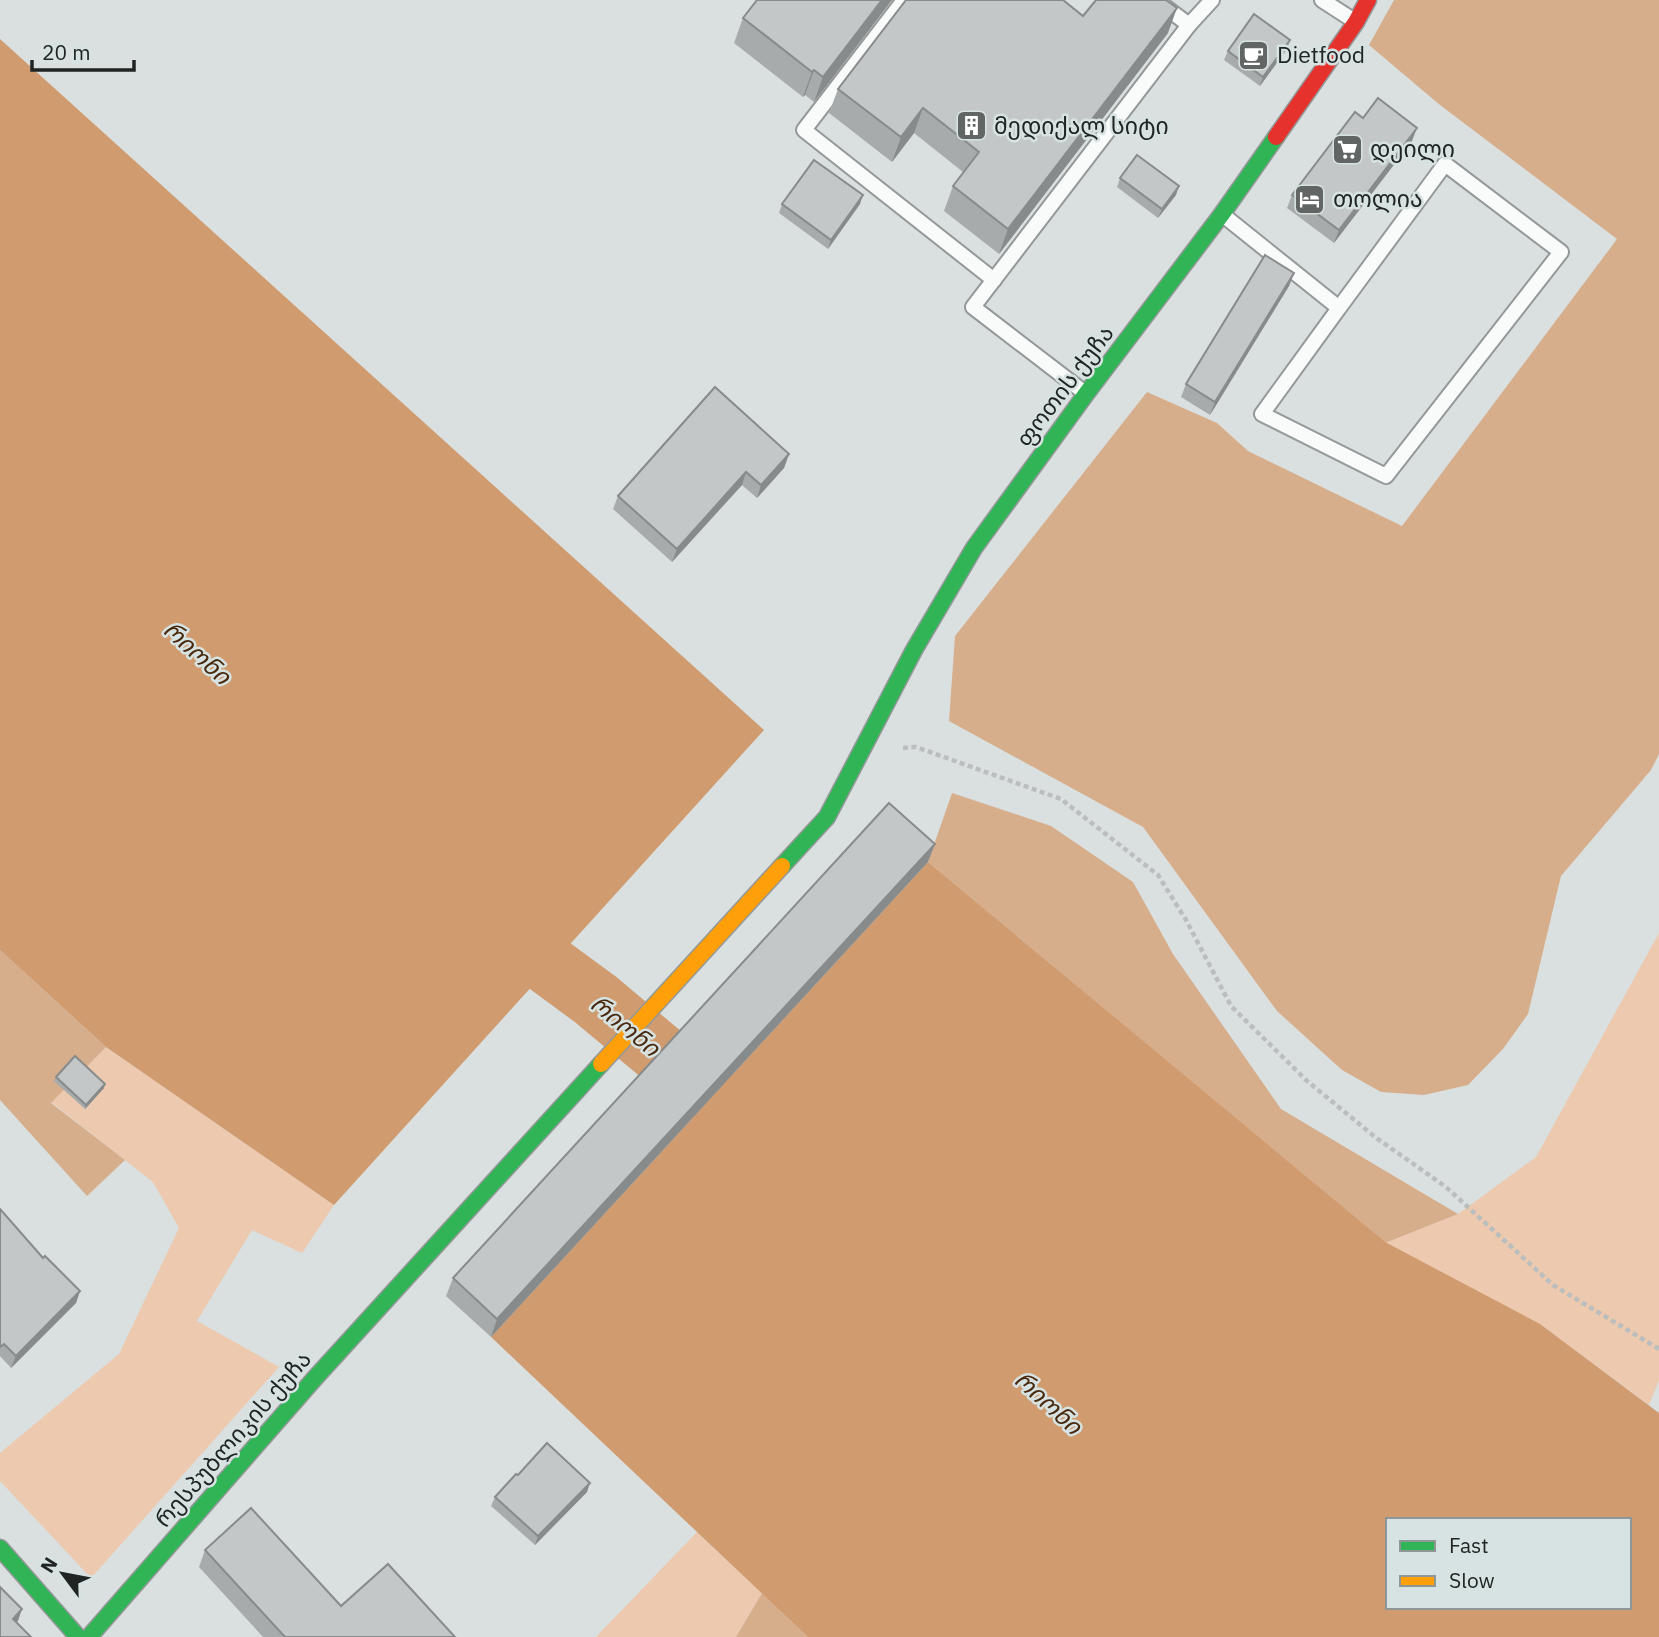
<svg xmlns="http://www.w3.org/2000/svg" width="1659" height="1637" font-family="'IBM Plex Sans','Noto Sans Georgian',sans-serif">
<rect width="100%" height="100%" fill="#dae0e0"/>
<g fill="#ecc9af">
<polygon points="1659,933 1659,1380 1649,1405 1540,1324 1385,1243 1458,1214 1536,1157"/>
<polygon points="106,1047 334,1205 302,1253 252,1230 197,1321 279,1367 91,1578 0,1481 0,1453 119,1354 179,1228 153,1182 51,1102"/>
<polygon points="697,1532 762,1593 736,1637 596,1637"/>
</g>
<g fill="#d7ae8c">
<polygon points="1394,0 1659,0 1659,754 1651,770 1561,876 1528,1014 1503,1049 1468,1085 1424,1095 1381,1092 1342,1070 1277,1011 1143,827 949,721 955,636 1147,392 1217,423 1248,451 1402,526 1617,239 1440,105 1369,45"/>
<polygon points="952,793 1051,826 1133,882 1173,954 1281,1109 1458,1214 1385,1243 928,862"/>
<polygon points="0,950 106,1047 51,1103 125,1160 87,1196 0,1100"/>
<polygon points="762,1593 808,1637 736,1637"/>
</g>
<g fill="#d09b6f" fill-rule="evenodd">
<polygon points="0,39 764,730 334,1205 106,1047 0,950"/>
<path d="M928,862L1385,1242L1540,1324L1659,1413V1637H808L491,1337ZM1388,1520H1629V1607H1388Z"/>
</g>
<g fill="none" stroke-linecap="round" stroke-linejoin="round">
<polyline stroke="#d09b6f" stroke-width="61" points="486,909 550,966 595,999 723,1106"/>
<defs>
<g id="lane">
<polyline points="904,0 804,130 994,280"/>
<polyline points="1156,0 1189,25"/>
<polyline points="1322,0 1356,22"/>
<polyline points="1223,215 1339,308 1445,164 1561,252 1386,476 1262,414 1339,308"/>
<polyline points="1085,393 973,307 1189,25 1212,0"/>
</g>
<g id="fast">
<polyline points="782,866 827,817 914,650 974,548 1086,394 1222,214 1276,137"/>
<polyline points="0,1548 78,1637"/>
<polyline points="89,1637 315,1378 601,1064"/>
</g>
<polyline id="slow" points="601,1064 782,866"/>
<polyline id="jam" points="1276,137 1356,22 1368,0"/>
</defs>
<use href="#lane" stroke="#949898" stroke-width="18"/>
<use href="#fast" stroke="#949898" stroke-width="19"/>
<use href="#slow" stroke="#949898" stroke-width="19"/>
<use href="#jam" stroke="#949898" stroke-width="19"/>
<polyline stroke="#bbbebd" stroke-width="4.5" stroke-dasharray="5 3.5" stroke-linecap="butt" points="903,748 916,747 1061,799 1158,875 1186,920 1231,1006 1306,1080 1375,1137 1446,1187 1553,1285 1659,1349"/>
<use href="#lane" stroke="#f9fafa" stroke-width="14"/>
<use href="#fast" stroke="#30b455" stroke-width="16"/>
<use href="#slow" stroke="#ff9f0a" stroke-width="16"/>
<use href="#jam" stroke="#e5322d" stroke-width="16"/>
</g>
<g fill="#a8abab">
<polygon points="892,0 814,102 805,95 803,97 734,43 743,18"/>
<polygon points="1083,16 1168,33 999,254 944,211 953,186 963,172 914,133 892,162 829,113 838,89"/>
<polygon points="1287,49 1260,86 1224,60 1228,51"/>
<polygon points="1363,118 1412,141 1334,243 1287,208 1292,195"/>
<polygon points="1120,178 1176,195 1158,218 1117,187"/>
<polygon points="782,204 860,204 828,249 779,213"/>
<polygon points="1294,273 1289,286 1210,415 1181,397 1186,384"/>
<polygon points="789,454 784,468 757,498 742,485 672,562 613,509 618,496"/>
<polygon points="928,862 491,1337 446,1296 453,1278"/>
<polygon points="56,1077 104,1088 85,1109 54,1081"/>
<polygon points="0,1209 43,1258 80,1291 76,1303 11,1368 0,1356"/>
<polygon points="518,1475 587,1492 535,1545 491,1506 495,1497"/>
<polygon points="205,1550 341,1606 455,1637 263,1637 199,1567"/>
</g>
<g fill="#888b8b">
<polygon points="882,0 892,0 814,102 823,77"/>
<polygon points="1177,8 1168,33 999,254 1008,229"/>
<polygon points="1290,40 1287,49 1260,86 1263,77"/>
<polygon points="814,70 805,95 803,97 812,72"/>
<polygon points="923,108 914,133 892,162 901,137"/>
<polygon points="1417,128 1412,141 1334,243 1339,230"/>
<polygon points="1179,186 1176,195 1158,218 1162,209"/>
<polygon points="863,195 860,204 828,249 831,240"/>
<polygon points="1294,273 1289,286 1210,415 1215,402"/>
<polygon points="789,454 784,468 757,498 761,485"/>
<polygon points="746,472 742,485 672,562 677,549"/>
<polygon points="935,844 928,862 491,1337 497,1319"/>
<polygon points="105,1084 104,1088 85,1109 86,1105"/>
<polygon points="80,1291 76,1303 11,1368 16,1356"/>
<polygon points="590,1483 587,1492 535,1545 538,1536"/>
<polygon points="22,1609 18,1621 8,1631 13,1619"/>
</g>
<g fill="#c3c7c7" stroke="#888b8b" stroke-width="2">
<polygon points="757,0 882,0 823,77 814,70 812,72 743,18"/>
<polygon points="906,0 1063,0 1083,16 1096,0 1166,0 1177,8 1008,229 953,186 979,152 923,108 901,137 838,89"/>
<polygon points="1254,14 1290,40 1263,77 1228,51"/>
<polygon points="1378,98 1417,128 1339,230 1292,195 1355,112 1363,118"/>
<polygon points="1137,155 1179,186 1162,209 1120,178"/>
<polygon points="814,160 863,195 831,240 782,204"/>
<polygon points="1265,255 1294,273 1215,402 1186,384"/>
<polygon points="715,387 789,454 761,485 746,472 677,549 618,496"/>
<polygon points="889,803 935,844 497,1319 453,1278"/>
<polygon points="75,1056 105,1084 86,1105 56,1077"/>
<polygon points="0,1209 43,1258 45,1256 80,1291 16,1356 4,1344 0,1347"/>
<polygon points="547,1443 590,1483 538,1536 495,1497 516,1474 518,1475"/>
<polygon points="251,1508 341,1606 388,1564 455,1637 285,1637 205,1550"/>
<polygon points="0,1587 22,1609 13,1619 31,1637 0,1637"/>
</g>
<defs>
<symbol id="cafe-square" viewBox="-11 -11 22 22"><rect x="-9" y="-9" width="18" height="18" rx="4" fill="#616665" stroke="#d7e3e2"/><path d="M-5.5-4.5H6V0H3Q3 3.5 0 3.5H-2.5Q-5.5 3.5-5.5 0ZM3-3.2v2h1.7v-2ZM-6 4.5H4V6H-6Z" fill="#fff"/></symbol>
<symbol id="building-square" viewBox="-11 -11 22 22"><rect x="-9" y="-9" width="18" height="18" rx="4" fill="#616665" stroke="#d7e3e2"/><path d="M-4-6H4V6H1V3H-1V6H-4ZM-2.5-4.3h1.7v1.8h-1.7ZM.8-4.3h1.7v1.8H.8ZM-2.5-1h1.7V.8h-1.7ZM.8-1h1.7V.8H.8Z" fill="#fff"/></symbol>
<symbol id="supermarket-square" viewBox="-11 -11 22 22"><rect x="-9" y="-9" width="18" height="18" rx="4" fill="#616665" stroke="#d7e3e2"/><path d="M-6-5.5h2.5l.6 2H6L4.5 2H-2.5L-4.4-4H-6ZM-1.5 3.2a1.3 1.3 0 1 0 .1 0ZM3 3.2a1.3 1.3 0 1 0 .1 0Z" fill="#fff"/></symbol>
<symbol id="hotel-square" viewBox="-11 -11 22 22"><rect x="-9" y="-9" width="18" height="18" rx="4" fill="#616665" stroke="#d7e3e2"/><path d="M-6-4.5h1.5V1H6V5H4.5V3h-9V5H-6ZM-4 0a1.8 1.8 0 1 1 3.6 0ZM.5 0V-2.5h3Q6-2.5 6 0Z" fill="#fff"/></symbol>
</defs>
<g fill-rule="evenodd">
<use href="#cafe-square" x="1236" y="38" width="35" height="35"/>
<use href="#building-square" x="954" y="108" width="35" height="35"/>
<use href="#supermarket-square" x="1330" y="132" width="35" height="35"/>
<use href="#hotel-square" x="1292" y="182" width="35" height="35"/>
</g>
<g text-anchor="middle" stroke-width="5" stroke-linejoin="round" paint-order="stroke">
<g font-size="23" fill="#202423" stroke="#d7e3e2" text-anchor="start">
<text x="1277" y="63">Dietfood</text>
<text x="994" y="134">მედიქალ სიტი</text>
<text x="1370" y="157">დეილი</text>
<text x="1333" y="207">თოლია</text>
</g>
<g font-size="23" fill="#202423" stroke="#d7e3e2">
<text transform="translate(1065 386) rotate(-53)" y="8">ფოთის ქუჩა</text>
<text transform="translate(233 1439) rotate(-49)" y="8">რესპუბლიკის ქუჩა</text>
</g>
<g font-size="24" font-style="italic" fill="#49290e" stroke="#d7e3e2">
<text transform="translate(197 653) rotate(42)" y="8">რიონი</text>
<text transform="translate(625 1026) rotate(39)" y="8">რიონი</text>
<text transform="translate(1048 1403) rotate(42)" y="8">რიონი</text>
</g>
</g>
<rect x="1386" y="1518" width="245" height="91" fill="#d7e3e2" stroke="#8e9796" stroke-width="2"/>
<rect x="1400" y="1541" width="35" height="10" fill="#30b455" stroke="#8e9796" stroke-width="2"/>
<text x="1449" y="1553" font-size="21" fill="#202423">Fast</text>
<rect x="1400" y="1576" width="35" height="10" fill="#ff9f0a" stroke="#8e9796" stroke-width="2"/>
<text x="1449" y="1588" font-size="21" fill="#202423">Slow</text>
<g transform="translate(63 1574) rotate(302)" stroke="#d7e3e2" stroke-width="5" paint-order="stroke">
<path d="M0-5L12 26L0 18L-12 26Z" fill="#202423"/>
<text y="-10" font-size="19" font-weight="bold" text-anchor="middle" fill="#202423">N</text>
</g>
<path d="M32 60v10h102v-10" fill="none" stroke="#202423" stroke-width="3.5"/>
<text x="42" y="60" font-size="21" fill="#202423" stroke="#d7e3e2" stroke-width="5" paint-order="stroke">20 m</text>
</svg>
